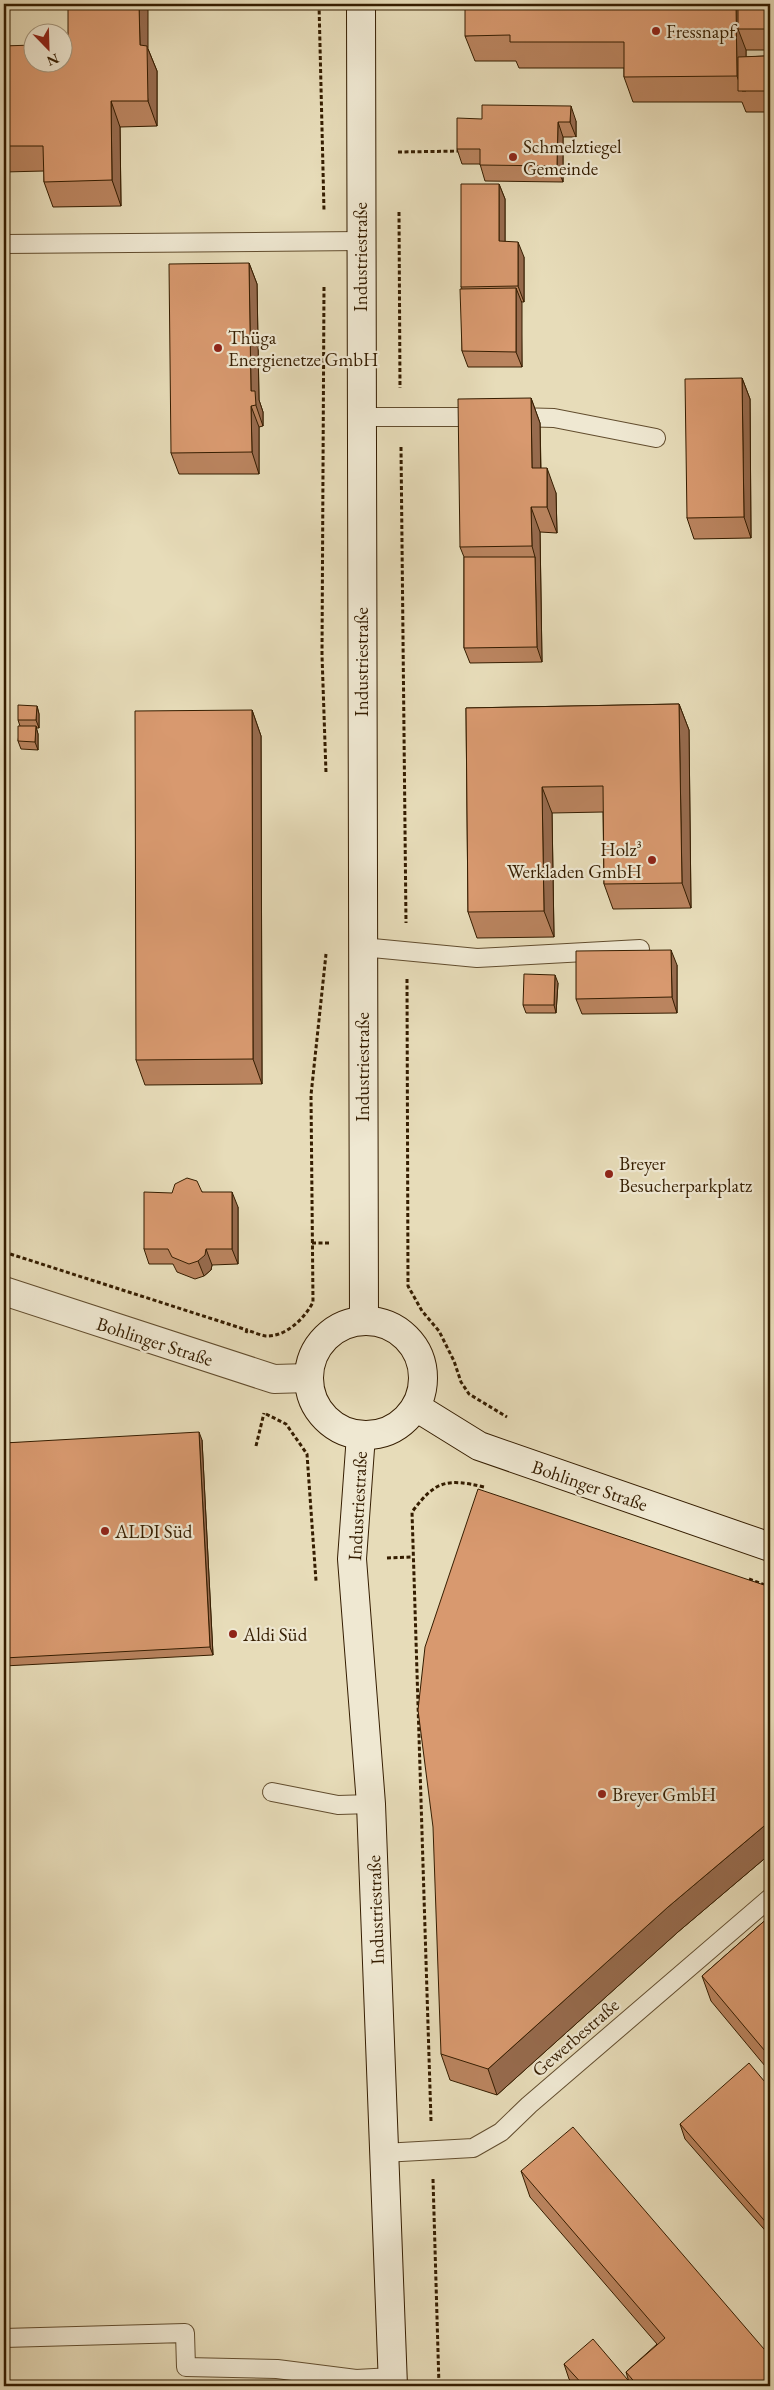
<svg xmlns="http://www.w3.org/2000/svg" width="774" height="2390" font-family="'EB Garamond',serif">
<rect width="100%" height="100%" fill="#e7dcb9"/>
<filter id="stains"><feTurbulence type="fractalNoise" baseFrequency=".004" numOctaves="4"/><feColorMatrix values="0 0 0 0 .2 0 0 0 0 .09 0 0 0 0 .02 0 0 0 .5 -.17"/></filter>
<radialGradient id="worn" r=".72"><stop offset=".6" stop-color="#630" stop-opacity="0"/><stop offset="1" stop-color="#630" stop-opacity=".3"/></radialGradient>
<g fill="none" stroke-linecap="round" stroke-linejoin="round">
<defs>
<g id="lane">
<polyline points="4,244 360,241"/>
<polyline points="360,417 482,417"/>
<polyline points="516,417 554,418 656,438"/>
<polyline points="362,947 477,958 640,949"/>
<polyline points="272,1792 338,1805 371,1804"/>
<polyline points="383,2153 473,2148 501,2132 529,2105 770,1898"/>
<polyline points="4,2338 185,2333 186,2367 277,2369 356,2379 393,2377"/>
</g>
<polyline id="street" points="4,1291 274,1379 309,1378"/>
<g id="secondary">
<polyline points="361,4 364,1321"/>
<circle cx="366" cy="1378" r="57"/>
<polyline points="416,1407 479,1446 770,1547"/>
<polyline points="361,1435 352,1559 371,1804 393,2386"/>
</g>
</defs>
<use href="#lane" stroke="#624d2e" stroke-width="20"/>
<use href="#street" stroke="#624d2e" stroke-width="30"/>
<use href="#secondary" stroke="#351d00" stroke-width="30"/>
<g stroke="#351d00" stroke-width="3" stroke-dasharray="4 2.5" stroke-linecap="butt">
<polyline points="319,4 324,211"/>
<polyline points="398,152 462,151"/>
<polyline points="399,212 400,388"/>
<polyline points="324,287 322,655 326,773"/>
<polyline points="401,447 406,923"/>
<polyline points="407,979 408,1286 422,1311 439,1331 454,1361 461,1382 469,1394 507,1417"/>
<polyline points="312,1243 329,1243"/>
<polyline points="4,1252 247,1330"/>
<path d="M246,1333L247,1330C253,1332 260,1335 266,1336C286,1337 305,1318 313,1302L311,1095L326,954"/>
<polyline points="266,1414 286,1424 307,1454 316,1581"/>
<polyline points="256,1446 264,1413"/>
<polyline points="387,1558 412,1557"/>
<polyline points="749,1579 770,1587"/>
<path d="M431,2121L412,1512C435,1481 446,1478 484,1487"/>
<polyline points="433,2179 439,2386"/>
</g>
<use href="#lane" stroke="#efe8d2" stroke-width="18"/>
<use href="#street" stroke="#efe8d2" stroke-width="28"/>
<use href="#secondary" stroke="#efe8d2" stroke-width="28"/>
</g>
<g fill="#ba845f" stroke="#351d00" fill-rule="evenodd">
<path d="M770,4V112H746L742,102H633L624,77V68H519L516,61H475L465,36ZM746,50H765V56L746,57Z"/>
<polygon points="4,46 148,49 157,71 157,126 120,127 121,206 53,207 44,182 44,171 4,172"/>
<polygon points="482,119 576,121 576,137 563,137 563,182 485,181 480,164 462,164 457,149"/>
<polygon points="499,184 505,199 505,242 524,257 524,302 521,302 522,367 468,367 462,351 462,289 461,287"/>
<polygon points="249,263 257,284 259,400 263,412 263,426 259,427 259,474 179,474 171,453"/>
<polygon points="742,378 750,399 751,538 694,539 687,518"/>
<polygon points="531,398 540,423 541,468 556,493 557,533 540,532 542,662 470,663 464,648 464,557 460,547"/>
<polygon points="679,704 689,730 691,908 613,909 604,884 603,812 552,813 554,937 477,938 468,912 466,708"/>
<polygon points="37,706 39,714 39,728 36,728 38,734 38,750 21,749 18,741 20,726 18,720"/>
<polygon points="252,710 261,736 262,1084 145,1085 136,1060"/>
<polygon points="677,965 677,1013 582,1014 576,999"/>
<polygon points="558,983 556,1013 526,1013 523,1005"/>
<polygon points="202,1192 238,1207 238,1264 212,1265 211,1270 204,1276 195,1279 177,1272 173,1264 149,1264 144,1249 172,1193"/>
<polygon points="202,1440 213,1655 4,1666 4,1443"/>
<polygon points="770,1587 770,1854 678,1932 497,2095 450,2080 441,2054"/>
<polygon points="770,1916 770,2072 711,2001 702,1976"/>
<polygon points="770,2088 770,2236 685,2139 680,2124"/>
<polygon points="521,2171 770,2386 576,2386 569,2379 564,2364 629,2382 626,2372 657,2344 530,2197"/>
</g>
<g fill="#976b4e" stroke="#351d00">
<polygon points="139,4 148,4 148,49 157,71 157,126 148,101 140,45"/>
<polygon points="736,4 746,4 738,29 746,50 746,91 742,91 737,76"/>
<polygon points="111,101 120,127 121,206 112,180"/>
<polygon points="571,106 576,121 576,137 570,122"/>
<polygon points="558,122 563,137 563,182 557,166"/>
<polygon points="499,184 505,199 505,257 499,241"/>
<polygon points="518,242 524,257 524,302 518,286"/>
<polygon points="249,263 257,284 259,400 263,412 263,426 251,391"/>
<polygon points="516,288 522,303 522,367 516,352"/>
<polygon points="742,378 750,399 751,538 744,517"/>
<polygon points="531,398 540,423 541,493 532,468"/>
<polygon points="251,406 259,427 259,474 252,452"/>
<polygon points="547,468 556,493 557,533 547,507"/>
<polygon points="531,507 540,532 542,662 537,647 535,557 532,546"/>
<polygon points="679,704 689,730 691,908 682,883"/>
<polygon points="37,706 39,714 39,728 36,720"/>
<polygon points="252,710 261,736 262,1084 253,1059"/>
<polygon points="36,726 38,734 38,750 35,742"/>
<polygon points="542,787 552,813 554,937 544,911"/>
<polygon points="671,950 677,965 677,1013 672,997"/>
<polygon points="555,975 558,983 556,1013 554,1005"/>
<polygon points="232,1192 238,1207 238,1264 232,1249"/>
<polygon points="206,1249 212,1265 211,1270 204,1276 198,1261"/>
<polygon points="199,1432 202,1440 213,1655 210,1647"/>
<polygon points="770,1821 770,1854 678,1932 497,2095 488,2069 668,1907"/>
</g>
<g fill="#d8996f" stroke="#351d00">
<polygon points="68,4 139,4 140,45 147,46 148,101 111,101 112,180 44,182 43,146 4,146 4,46 32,45 32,62 62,62 62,45 68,44"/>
<polygon points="465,4 736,4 737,76 624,77 624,42 510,42 510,35 465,36"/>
<rect x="738" y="4" width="32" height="25"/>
<polygon points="765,49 770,49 770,91 738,91 738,57 765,56"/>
<polygon points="482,105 571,106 570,122 558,122 557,166 480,165 480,149 457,149 457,118 482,119"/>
<polygon points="461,184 499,184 499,241 518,242 518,286 461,287"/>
<polygon points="249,263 251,391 255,391 256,405 251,406 252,452 171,453 169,264"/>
<polygon points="516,288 516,352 462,351 460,289"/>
<polygon points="742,378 744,517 687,518 685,379"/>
<polygon points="531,398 532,468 547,468 547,507 531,507 532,546 460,547 458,399"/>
<polygon points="464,557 535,557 537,647 464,648"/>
<polygon points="679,704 682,883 604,884 603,786 542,787 544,911 468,912 466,708"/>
<polygon points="18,705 37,706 36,720 18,720"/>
<polygon points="252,710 253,1059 136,1060 135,711"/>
<polygon points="18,726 36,726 35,742 18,741"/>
<polygon points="671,950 672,997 576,999 576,951"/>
<polygon points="524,974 555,975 554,1005 523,1005"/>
<polygon points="187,1178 197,1181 202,1192 232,1192 232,1249 206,1249 205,1255 198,1261 189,1264 172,1257 168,1249 144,1249 144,1192 172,1193 175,1184"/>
<polygon points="199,1432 210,1647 4,1658 4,1443"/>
<polygon points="478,1489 770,1587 770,1821 668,1907 488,2069 441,2054 433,1827 418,1710 425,1647"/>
<polygon points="770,1916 770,2057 702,1976"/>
<polygon points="749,2063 770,2088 770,2227 680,2124"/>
<polygon points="573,2127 770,2356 770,2386 638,2386 626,2372 665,2338 521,2171"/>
<polygon points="593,2339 633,2386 584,2386 564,2364"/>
</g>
<g fill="#8f2418" stroke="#efe8d2" stroke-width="2">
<circle cx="656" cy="31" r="5"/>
<circle cx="513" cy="157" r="5"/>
<circle cx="218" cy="348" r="5"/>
<circle cx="652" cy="860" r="5"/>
<circle cx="609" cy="1174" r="5"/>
<circle cx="105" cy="1531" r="5"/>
<circle cx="233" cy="1634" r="5"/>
<circle cx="602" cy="1794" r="5"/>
</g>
<g text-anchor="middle" stroke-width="4.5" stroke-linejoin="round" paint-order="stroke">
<g font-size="19" fill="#351d00" stroke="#efe8d2" text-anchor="start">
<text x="666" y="38">Fressnapf</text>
<text x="523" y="153">Schmelztiegel<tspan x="523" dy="22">Gemeinde</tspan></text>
<text x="228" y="344">Thüga<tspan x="228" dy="22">Energienetze GmbH</tspan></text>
<text x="642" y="856" text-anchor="end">Holz³<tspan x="642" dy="22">Werkladen GmbH</tspan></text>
<text x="619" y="1170">Breyer<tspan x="619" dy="22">Besucherparkplatz</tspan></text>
<text x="115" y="1538">ALDI Süd</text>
<text x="243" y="1641">Aldi Süd</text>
<text x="612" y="1801">Breyer GmbH</text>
</g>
<g font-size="19" fill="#351d00" stroke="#efe8d2">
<text transform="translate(360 257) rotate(-90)" y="7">Industriestraße</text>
<text transform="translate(361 662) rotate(-90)" y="7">Industriestraße</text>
<text transform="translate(362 1067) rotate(-90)" y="7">Industriestraße</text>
<text transform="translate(155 1341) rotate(18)" y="7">Bohlinger Straße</text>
<text transform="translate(590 1485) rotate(19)" y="7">Bohlinger Straße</text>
<text transform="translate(357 1506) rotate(-87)" y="7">Industriestraße</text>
<text transform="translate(375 1910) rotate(-92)" y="7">Industriestraße</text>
<text transform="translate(575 2037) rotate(-41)" y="7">Gewerbestraße</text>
</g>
</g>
<rect width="774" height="2390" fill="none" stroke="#e7dcb9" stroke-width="20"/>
<rect x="5" y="5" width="764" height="2380" fill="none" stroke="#351d00" stroke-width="2.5"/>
<rect x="10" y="10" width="754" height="2370" fill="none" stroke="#351d00"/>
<g transform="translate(48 48) rotate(157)"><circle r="24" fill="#efe8d2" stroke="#a5977e"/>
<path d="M0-4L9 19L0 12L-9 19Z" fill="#8f2418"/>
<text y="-8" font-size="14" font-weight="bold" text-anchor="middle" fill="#351d00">N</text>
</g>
<rect width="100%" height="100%" filter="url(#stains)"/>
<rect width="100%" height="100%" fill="url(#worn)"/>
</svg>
